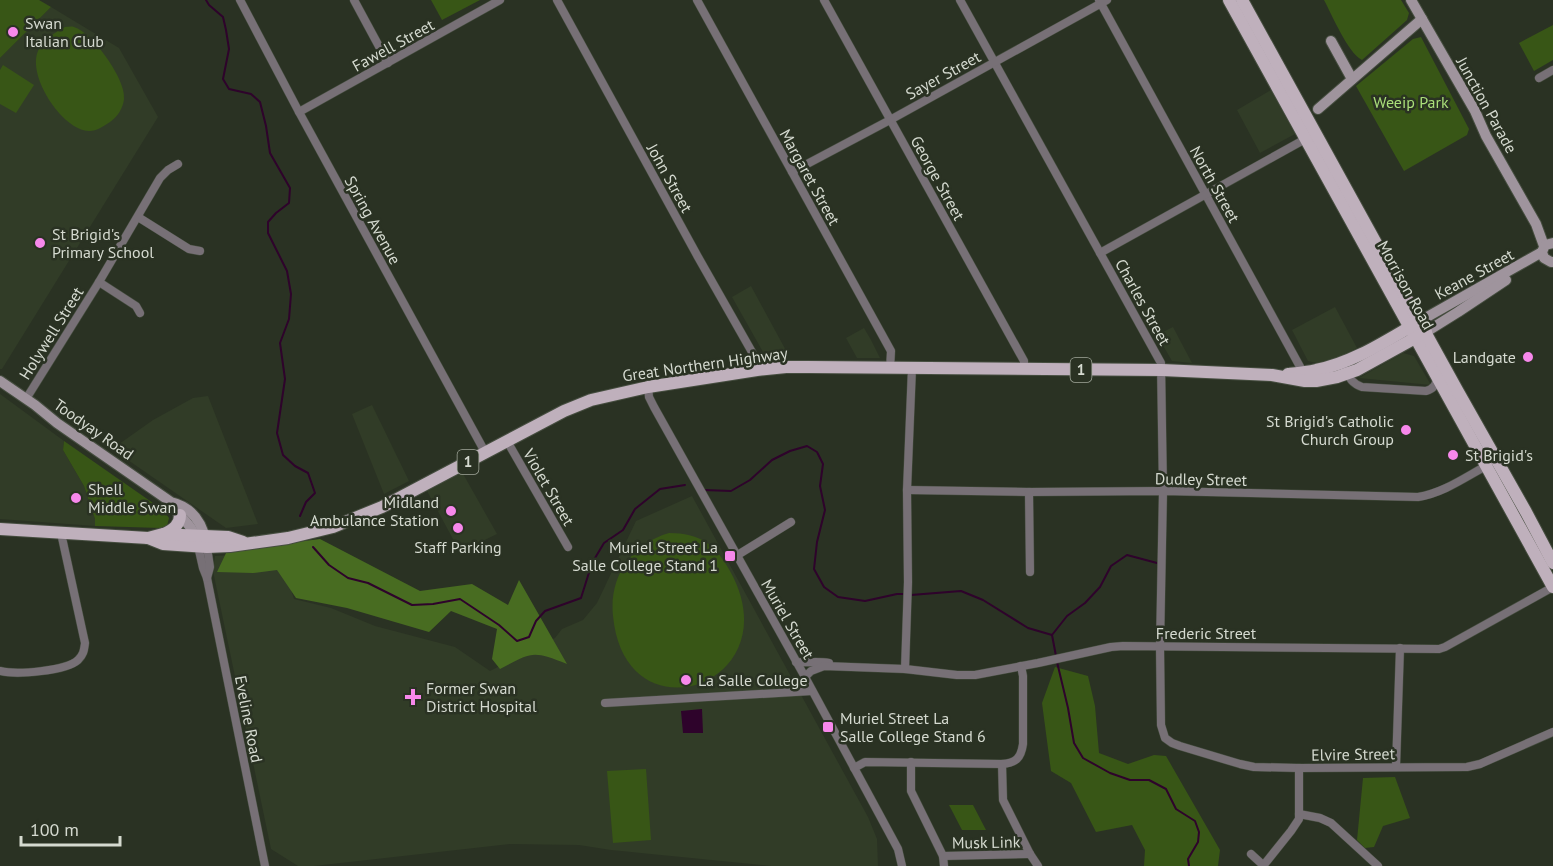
<svg xmlns="http://www.w3.org/2000/svg" width="1553" height="866" font-family="'PT Sans',sans-serif">
<rect width="100%" height="100%" fill="#2a3223"/>
<g fill="#313c27">
<polygon points="51,7 119,48 158,117 2,369 0,369 0,58"/>
<polygon points="1271,90 1295,134 1260,153 1237,110"/>
<polygon points="751,286 789,356 767,359 732,297"/>
<polygon points="1335,307 1357,348 1341,357 1316,363 1308,361 1292,330"/>
<polygon points="1173,327 1183,346 1192,363 1172,361 1157,335"/>
<polygon points="864,328 871,340 880,358 857,358 846,338"/>
<polygon points="1403,353 1414,356 1431,385 1359,378"/>
<polygon points="0,394 64,441 63,450 84,486 95,519 95,526 0,519"/>
<polygon points="208,396 258,524 226,528 112,449 153,420 193,398"/>
<polygon points="372,405 409,481 384,494 352,414"/>
<polygon points="462,472 497,534 460,552 427,491"/>
<polygon points="692,496 868,817 877,839 878,866 771,866 611,850 579,845 510,844 314,866 298,866 271,849 213,571 215,556 279,552 294,599 331,608 375,626 455,647 490,671 555,638 562,629 583,620 597,603 636,521"/>
</g>
<g fill="#385616">
<polygon points="0,0 39,0 51,7 0,58"/>
<polygon points="431,0 480,0 442,20"/>
<path d="M1324,0H1401L1409,13L1407,20L1362,60C1348,53 1332,15 1324,0Z"/>
<polygon points="1553,25 1553,60 1534,71 1519,43"/>
<path d="M65,27C68,27 71,26 74,27C93,33 127,81 124,99C123,109 117,117 110,122C104,126 97,131 89,131C62,130 27,76 38,51C43,39 55,33 65,27Z"/>
<polygon points="1421,37 1469,129 1467,135 1404,171 1356,86 1413,39"/>
<polygon points="3,65 34,85 16,113 0,104 0,70"/>
<polygon points="64,441 163,510 169,518 167,526 161,528 95,526 95,519 84,486 63,450"/>
<path d="M669,533C700,533 715,544 730,571C793,684 625,743 613,616C609,577 631,544 669,533Z"/>
<polygon points="1055,667 1088,676 1095,706 1099,753 1128,764 1154,755 1166,756 1220,850 1218,866 1144,866 1145,850 1132,825 1096,832 1071,783 1051,771 1042,703"/>
<polygon points="646,769 651,840 613,843 607,771"/>
<polygon points="1395,777 1410,818 1383,826 1374,847 1365,848 1357,840 1363,778"/>
<polygon points="949,805 973,805 986,830 962,830"/>
</g>
<path fill="#486c21" d="M320,539L420,591L472,584L508,605L519,580L567,664C532,650 532,652 500,669L492,659L497,629L451,611L429,632L347,608L296,598L277,570L253,573L217,572L227,551Z"/>
<polygon fill="#2e032b" points="702,709 703,733 683,733 681,711"/>
<g fill="none" stroke-linecap="round" stroke-linejoin="round">
<g stroke="#2e032b" stroke-width="2">
<polyline points="206,0 209,5 223,17 226,30 229,49 223,79 229,89 251,94 260,102 266,126 270,153 290,188 289,203 276,213 268,222 268,233 287,271 291,294 289,319 280,343 285,379 277,433 283,455 295,466 308,473 315,493 306,502 300,516"/>
<polyline points="704,490 731,491 750,480 772,460 790,451 807,446 817,452 823,464 820,486 825,510 817,542 814,569 824,587 838,597 865,601 897,594 905,594"/>
<polyline points="313,547 329,565 348,578 368,583 412,605 433,604 460,599 499,625 517,641 529,637 536,621 545,611 581,598 592,563 604,543 623,530 635,509 660,489 685,485"/>
<polyline points="911,595 961,591 983,600 1028,628 1052,635"/>
<polyline points="1052,635 1056,656"/>
<polyline points="1052,635 1067,616 1085,603 1100,587 1111,566 1127,555 1157,563"/>
<polyline points="1057,662 1068,708 1074,743 1083,758 1110,773 1130,780 1149,780 1166,789 1176,809 1195,821 1199,832 1198,842 1188,859 1189,866"/>
</g>
<defs>
<g id="street">
<polyline points="240,0 299,112 485,452"/>
<polyline points="354,0 388,63"/>
<polyline points="557,0 698,257 752,352 757,370"/>
<polyline points="697,0 891,351 890,369"/>
<polyline points="824,0 1024,361 1024,370"/>
<polyline points="960,0 1161,363 1163,491 1160,646 1161,725 1165,738 1172,743 1180,746 1240,764 1254,767 1299,768 1467,767 1480,764 1553,732"/>
<polyline points="1099,0 1304,374"/>
<polyline points="1539,78 1553,70"/>
<polyline points="299,112 500,0"/>
<polyline points="792,172 890,120 1107,0"/>
<polyline points="138,217 189,249 200,251"/>
<polyline points="1100,253 1309,137"/>
<polyline points="99,282 136,306 140,313"/>
<path d="M1345,370C1349,378 1353,384 1362,387L1426,391C1434,389 1436,384 1438,377"/>
<polyline points="648,387 649,397 654,407 805,677 898,849 902,866"/>
<polyline points="26,399 99,282 160,178 168,170 178,164"/>
<polyline points="507,441 568,547"/>
<path d="M907,490L1029,492L1163,491L1418,497C1443,493 1464,478 1486,466"/>
<polyline points="1029,492 1030,572"/>
<polyline points="198,546 203,568 207,578 265,866"/>
<polyline points="207,547 210,567 207,578"/>
<polyline points="736,556 791,522"/>
<path d="M796,662C808,663 818,661 829,663"/>
<polyline points="905,669 908,582 907,490 912,368"/>
<path d="M0,671C17,675 66,671 78,660C84,654 84,650 85,643L61,533"/>
<polyline points="805,677 811,671 824,666 905,669 957,675 975,675 1038,663 1111,647 1123,646 1439,649 1445,647 1553,587"/>
<polyline points="605,703 812,691"/>
<polyline points="911,762 911,791 943,856 944,866"/>
<polyline points="1002,764 1003,800 1030,854 1038,866"/>
<polyline points="1396,767 1400,648"/>
<path d="M854,768L865,762L1002,764C1016,763 1021,758 1023,744V676L1021,666"/>
<polyline points="1299,814 1320,818 1331,823 1378,866"/>
<polyline points="1251,854 1264,866"/>
<polyline points="943,856 1030,854"/>
<polyline points="1263,866 1291,831 1299,819 1299,768"/>
</g>
<g id="secondary">
<polyline points="1411,0 1475,111 1486,136 1536,224 1544,246"/>
<polyline points="1331,41 1352,79"/>
<polyline points="1318,109 1422,19"/>
<polyline points="1553,243 1545,245 1542,252 1544,258 1551,262 1553,262"/>
<polyline points="1420,321 1542,252"/>
<polyline points="1426,332 1458,312 1506,280"/>
<path d="M0,381L35,405L57,423L171,502C192,507 202,522 206,542"/>
<path d="M177,512C185,521 194,529 197,541"/>
</g>
<g id="primary">
<polyline points="1229,0 1553,587"/>
<polyline points="1242,0 1457,390 1526,512 1553,563"/>
<path d="M1288,374C1297,373 1307,372 1316,370C1352,363 1384,342 1415,324"/>
<polyline points="0,529 148,538 163,544 207,547 230,546 288,538 333,527 382,507 564,411 591,400 648,387 757,370 786,367 809,367 1162,370 1272,375 1305,381 1316,381 1337,377 1357,370 1426,332"/>
<path d="M164,534C173,530 180,525 180,515"/>
<polyline points="148,538 163,534 182,535 228,537 243,542"/>
</g>
</defs>
<use href="#street" stroke="#454d3f" stroke-width="9"/>
<use href="#secondary" stroke="#454d3f" stroke-width="12"/>
<use href="#primary" stroke="#454d3f" stroke-width="14"/>
<use href="#street" stroke="#777076" stroke-width="8"/>
<use href="#secondary" stroke="#9f949d" stroke-width="10"/>
<use href="#primary" stroke="#bfb0bc" stroke-width="12"/>
</g>
<g fill="#f788eb" stroke="#2a3223" stroke-width="2">
<circle cx="13" cy="32" r="6"/>
<circle cx="40" cy="243" r="6"/>
<circle cx="1528" cy="357" r="6"/>
<circle cx="1406" cy="430" r="6"/>
<circle cx="1453" cy="455" r="6"/>
<circle cx="76" cy="498" r="6"/>
<circle cx="451" cy="511" r="6"/>
<circle cx="458" cy="528" r="6"/>
<rect x="724" y="550" width="12" height="12" rx="3"/>
<circle cx="686" cy="680" r="6"/>
<path d="M410 688h6v6h6v6h-6v6h-6v-6h-6v-6h6z"/>
<rect x="822" y="721" width="12" height="12" rx="3"/>
</g>
<g text-anchor="middle" stroke-width="5" stroke-linejoin="round" paint-order="stroke">
<g fill="#2a3223" stroke="#a2a89c" stroke-width="1.5">
<rect x="1070.5" y="358" width="21" height="24" rx="4.5"/>
<rect x="457.5" y="450" width="21" height="24" rx="4.5"/>
</g>
<g font-size="15" font-weight="bold" fill="#d5dad0">
<text x="1081" y="375">1</text>
<text x="468" y="467">1</text>
</g>
<g font-size="16" fill="#d5dad0" stroke="#2a3223" text-anchor="start">
<text x="25" y="29">Swan<tspan x="25" dy="18">Italian Club</tspan></text>
<text x="52" y="240">St Brigid's<tspan x="52" dy="18">Primary School</tspan></text>
<text x="1516" y="363" text-anchor="end">Landgate</text>
<text x="1394" y="427" text-anchor="end">St Brigid's Catholic<tspan x="1394" dy="18">Church Group</tspan></text>
<text x="1465" y="461">St Brigid's</text>
<text x="88" y="495">Shell<tspan x="88" dy="18">Middle Swan</tspan></text>
<text x="439" y="508" text-anchor="end">Midland<tspan x="439" dy="18">Ambulance Station</tspan></text>
<text x="458" y="553" text-anchor="middle">Staff Parking</text>
<text x="718" y="553" text-anchor="end">Muriel Street La<tspan x="718" dy="18">Salle College Stand 1</tspan></text>
<text x="698" y="686">La Salle College</text>
<text x="426" y="694">Former Swan<tspan x="426" dy="18">District Hospital</tspan></text>
<text x="840" y="724">Muriel Street La<tspan x="840" dy="18">Salle College Stand 6</tspan></text>
</g>
<g font-size="16" fill="#d5dad0" stroke="#2a3223">
<text transform="translate(393 45) rotate(-29)" y="6">Fawell Street</text>
<text transform="translate(943 75) rotate(-29)" y="6">Sayer Street</text>
<text transform="translate(1487 105) rotate(61)" y="6">Junction Parade</text>
<text transform="translate(810 177) rotate(61)" y="6">Margaret Street</text>
<text transform="translate(670 178) rotate(61)" y="6">John Street</text>
<text transform="translate(938 178) rotate(61)" y="6">George Street</text>
<text transform="translate(1215 184) rotate(61)" y="6">North Street</text>
<text transform="translate(373 220) rotate(61)" y="6">Spring Avenue</text>
<text transform="translate(1474 274) rotate(-29)" y="6">Keane Street</text>
<text transform="translate(1406 285) rotate(61)" y="6">Morrison Road</text>
<text transform="translate(1143 302) rotate(61)" y="6">Charles Street</text>
<text transform="translate(51 333) rotate(-58)" y="6">Holywell Street</text>
<text transform="translate(705 364) rotate(-8)" y="6">Great Northern Highway</text>
<text transform="translate(94 429) rotate(35)" y="6">Toodyay Road</text>
<text transform="translate(1201 479) rotate(1)" y="6">Dudley Street</text>
<text transform="translate(549 487) rotate(60)" y="6">Violet Street</text>
<text transform="translate(788 619) rotate(60)" y="6">Muriel Street</text>
<text x="1206" y="639">Frederic Street</text>
<text transform="translate(249 719) rotate(79)" y="6">Eveline Road</text>
<text transform="translate(1353 754) rotate(-1)" y="6">Elvire Street</text>
<text transform="translate(986 842) rotate(-1)" y="6">Musk Link</text>
</g>
<g font-size="16" fill="#aadf7a" stroke="#2a3223">
<text x="1411" y="108">Weeip Park</text>
</g>
</g>
<path d="M21 836v9h99v-9" fill="none" stroke="#d5dad0" stroke-width="3"/>
<text x="30" y="836" font-size="18" fill="#d5dad0" stroke="#2a3223" stroke-width="4.5" paint-order="stroke">100 m</text>
</svg>
